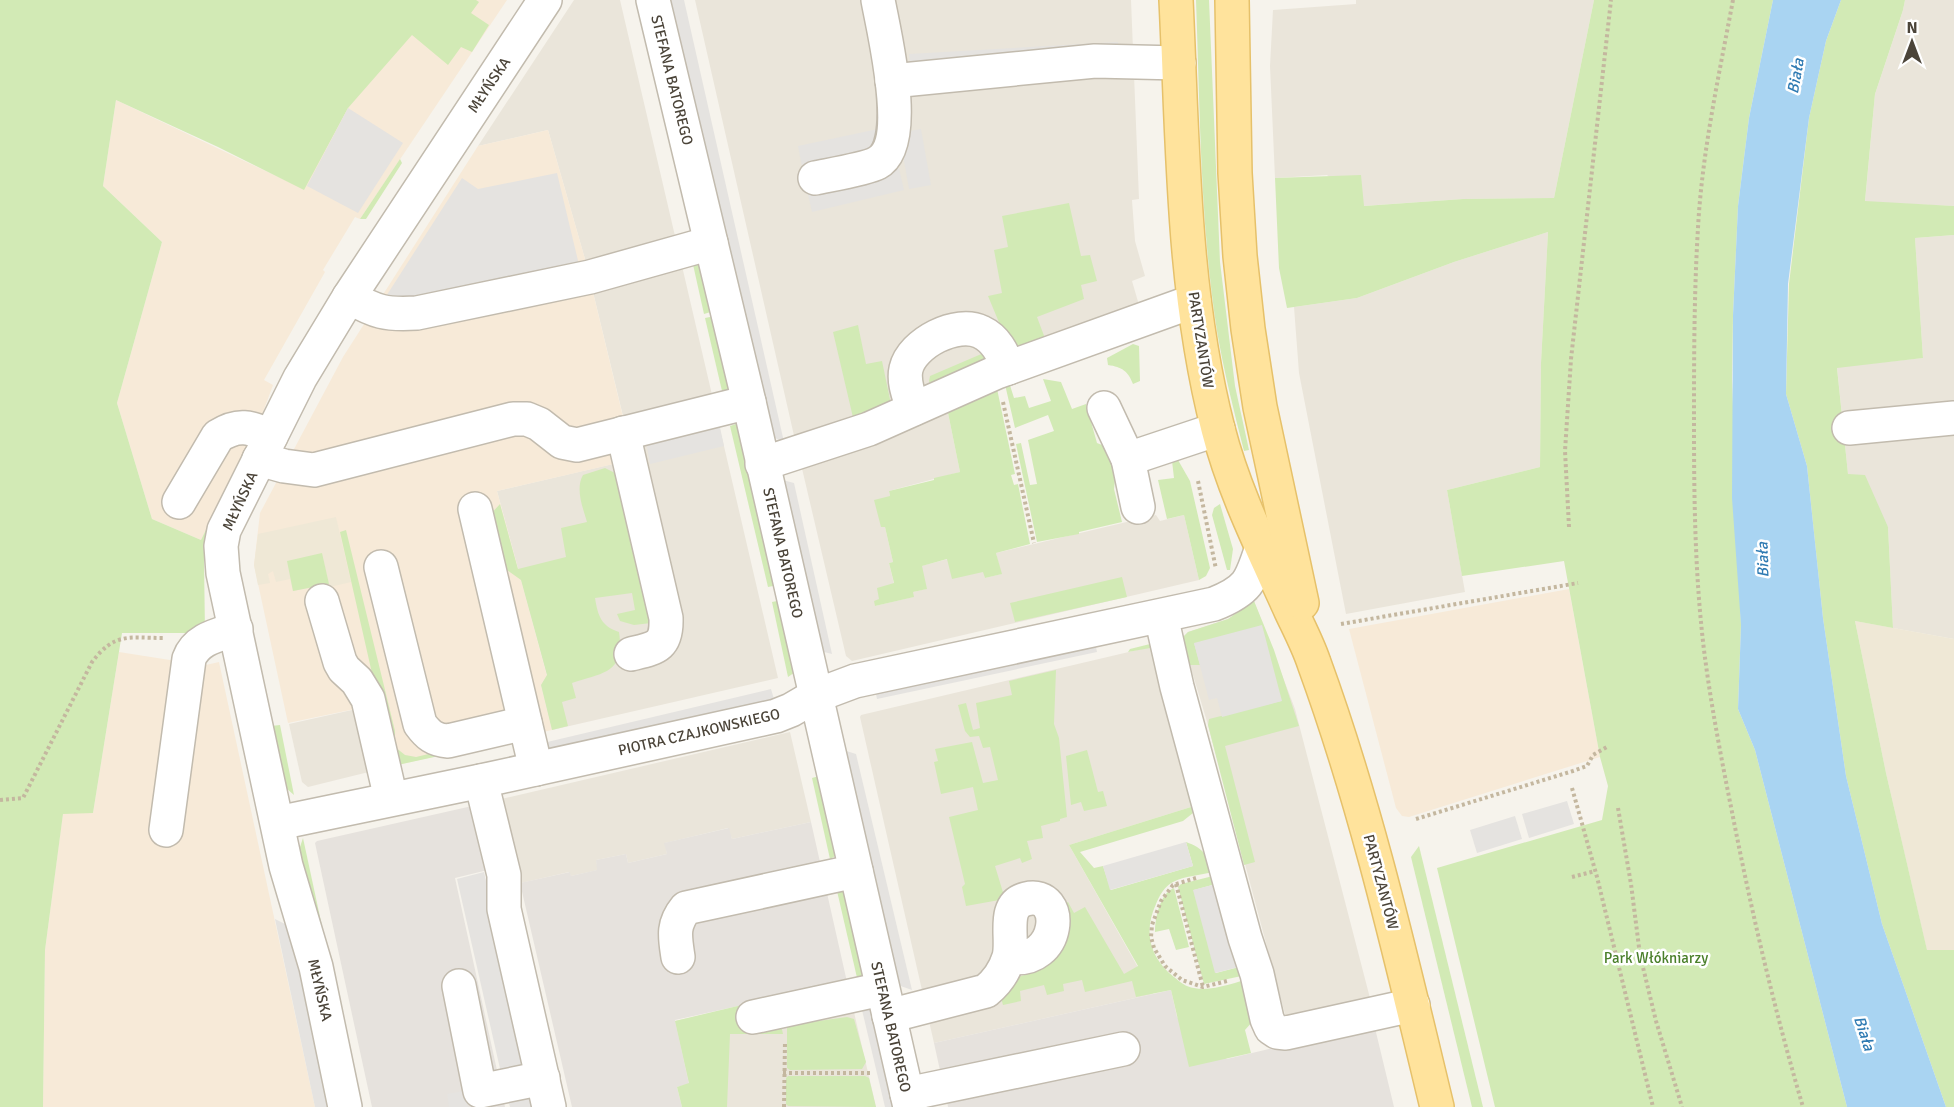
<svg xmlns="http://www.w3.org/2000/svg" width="1954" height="1107" font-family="Signika,sans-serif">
<rect width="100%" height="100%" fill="#f6f3ec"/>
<g fill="#eae5da">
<polygon points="574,0 620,0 778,678 552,730 541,685 547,675 497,491 617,463 623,416 585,259 548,130 478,146"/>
<polygon points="695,0 1131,0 1139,199 1132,200 1135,241 1145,276 1132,281 1139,305 795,440"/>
<polygon points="1356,0 1594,0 1554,198 1463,199 1363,206 1327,175 1275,178 1270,66 1273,10 1356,4"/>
<polygon points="1905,0 1954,0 1954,206 1865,202 1875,94 1903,10"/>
<polygon points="1548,232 1541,363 1540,467 1447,490 1465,592 1346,614 1299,373 1294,307 1357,298 1454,262"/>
<polygon points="1954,235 1954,639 1893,628 1888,527 1848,474 1837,367 1923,358 1915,238"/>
<polygon points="946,403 960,472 889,491 890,496 885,527 893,562 889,563 894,584 879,599 875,606 913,597 913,592 926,589 921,566 948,559 984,572 985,578 1001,574 996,553 1156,515 1160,521 1184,515 1199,580 852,661 846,656 800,460"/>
<polygon points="1254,601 1295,709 1371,1002 1286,1018 1208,725 1190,665 1183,659 1183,637 1188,632 1228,619"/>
<polygon points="1150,647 1191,807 1069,845 1153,994 934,1043 860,717 861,715"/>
<polygon points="379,704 393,766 308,787 302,782 289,724"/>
<polygon points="790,732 811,822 732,839 728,828 665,843 667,854 628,863 626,854 596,860 598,870 571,876 569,872 521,883 501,799"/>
<polygon points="847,982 876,1107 682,1107 689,1084 675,1021"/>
</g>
<g fill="#f7ead8">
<polygon points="393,0 507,0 360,219 355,217 323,270 325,272 264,380 273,385 262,415 201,540 152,519 117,403 162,242 103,186 116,100 291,183"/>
<polygon points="548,130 585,259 623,417 618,463 497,491 547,676 541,685 552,730 393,766 379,704 288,723 254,565 260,513 343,357 478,146"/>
<polygon points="1569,589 1600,757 1409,817 1402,816 1396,808 1349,629"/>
<polygon points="119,652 170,660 197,667 219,662 315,1107 43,1107 45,950 63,813 93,813"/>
</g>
<g fill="#e6e2dd">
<polygon points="481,804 496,868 455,878 505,1107 372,1107 315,843 317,841"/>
<polygon points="811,822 847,982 675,1020 689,1084 677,1087 682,1107 572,1107 520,883 570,872 571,876 597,870 596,860 626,854 628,863 667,854 664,843 729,828 732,839"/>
<polygon points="1171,990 1177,1017 1227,1059 1374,1024 1394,1107 948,1107 934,1043"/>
</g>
<g fill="#efe8d6">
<polygon points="336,517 351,582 330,587 329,584 293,591 290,579 276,582 273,571 268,574 270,583 258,585 254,565 258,534"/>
<polygon points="1855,621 1954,639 1954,950 1927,951 1886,773"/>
</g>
<g fill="#d2eab5">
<polygon points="0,0 476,0 479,2 471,13 489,25 472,52 461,47 448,65 412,35 348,108 304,190 218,147 116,100 103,186 162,242 117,403 152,519 201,540 248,443 252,445 206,544 204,561 205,633 122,633 93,813 63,814 45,950 43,1107 0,1107"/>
<path d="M1196,0H1209L1220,262L1235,386L1249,450L1244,451C1234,411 1224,372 1217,331C1200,222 1200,110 1196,0Z"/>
<polygon points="1594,0 1773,0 1749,118 1738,206 1733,315 1732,379 1741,625 1738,709 1755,750 1847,1107 1495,1107 1437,868 1602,820 1608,786 1600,757 1564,561 1462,576 1447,490 1540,467 1541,363 1548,232 1454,262 1357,298 1287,308 1279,268 1275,178 1361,175 1364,206 1463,199 1554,198"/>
<polygon points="1841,0 1905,0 1903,10 1875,94 1865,201 1954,206 1954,235 1915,238 1923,358 1837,368 1848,474 1865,475 1888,527 1893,628 1855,621 1886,773 1927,950 1954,950 1954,1107 1946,1107 1882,924 1846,776 1823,618 1807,466 1786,394 1789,284 1809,118 1826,41"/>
<polygon points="400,159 402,163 366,219 360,219"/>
<polygon points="1069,203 1081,256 1090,255 1097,281 1081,285 1084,299 1037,317 1046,341 1013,356 988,296 1002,293 994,250 1008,247 1002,216"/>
<polygon points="702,258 714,311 704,314 692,260"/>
<polygon points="715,316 731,389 722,391 705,318"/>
<polygon points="858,325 866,364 882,361 892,409 855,426 833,332"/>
<path d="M1133,344L1139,346L1140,381L1133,384C1128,371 1122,367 1108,365L1107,358Z"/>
<polygon points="986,352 993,360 931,388 929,381 930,376"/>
<polygon points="1008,379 1014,398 1025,396 1029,408 1051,401 1043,379 1061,382 1072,409 1086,404 1097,443 1112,449 1117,463 1114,489 1122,522 1079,532 1079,534 1037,542 1016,444 1021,443 1030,485 1037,484 1028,440 1054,431 1048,415 1015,428 1004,380"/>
<polygon points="996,384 1015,474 1011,475 1014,485 1018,484 1030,544 996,553 1002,574 985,578 983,572 952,579 947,559 922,566 927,589 913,592 914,597 875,606 874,601 879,599 877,588 894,583 889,563 893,562 885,527 881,527 874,500 890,496 889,491 934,480 934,478 960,472 946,403"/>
<polygon points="739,423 778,585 768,587 730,426"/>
<polygon points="1178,460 1190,481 1210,568 1206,576 1199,580 1184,515 1167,519 1158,480 1174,478 1172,461"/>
<path d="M605,468L619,475L651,623L634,625L620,621L617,614L635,610L632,593L595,598C598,616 601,626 619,632C625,673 605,672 572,683L576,698L562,702L568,726L552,730L541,685L547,675L521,580L504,568L488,517L500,504L518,569L566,557L561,528L587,522C583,508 575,489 583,475Z"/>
<polygon points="1220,504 1233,549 1230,570 1227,570 1212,515 1214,508"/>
<polygon points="346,530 395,731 395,747 405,755 416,757 509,735 512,740 393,766 340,532"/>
<polygon points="322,553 329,584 293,591 287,561"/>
<polygon points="1122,577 1127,597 1015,622 1010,603"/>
<polygon points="782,600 798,670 788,677 772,602"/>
<polygon points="1254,601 1274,650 1299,726 1225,746 1255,862 1244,865 1208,725 1209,719 1281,701 1194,643 1200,665 1190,665 1183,659 1181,648 1183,637 1188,632 1228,619"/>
<path d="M1150,644L1153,645L1194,806L1193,813L1183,821L1080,852L1094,868L1103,866L1111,890L1193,866L1186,842C1203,848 1208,855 1213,872C1201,875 1184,876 1173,882C1165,886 1159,896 1156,904C1143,932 1150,958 1174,977C1180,982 1186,987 1194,988C1212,992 1235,982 1253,978L1261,1012L1245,1030L1251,1053L1189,1067L1171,990L1136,997L1132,981L1085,992L1082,980L1063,984L1064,991L1047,995L1044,985L1020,991L1021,1001L1003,1005L1001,998L1012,979L1043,969L1051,960L1058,907L1068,902L1074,913L1085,907L1124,974L1138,966L1069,845L1191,807L1150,648L1128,652L1130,649Z"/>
<polygon points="1056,670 1054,724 1059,738 1067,817 1060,819 1060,821 1041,826 1043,838 1027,841 1032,859 1022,863 1020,858 995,866 1005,899 966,906 962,887 965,884 949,817 978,810 973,787 941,794 934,762 938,761 935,749 972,742 983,783 998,780 990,747 983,748 979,736 970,737 965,731 958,705 966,703 973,730 980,728 976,703 1012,695 1009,681"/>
<polygon points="280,725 294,795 286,788 271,726"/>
<polygon points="1087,750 1098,792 1103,791 1107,806 1084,811 1081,802 1071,805 1066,756"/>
<polygon points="819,776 837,855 830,859 812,778"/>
<polygon points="303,838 361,1107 353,1107 299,850"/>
<polygon points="1419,846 1483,1107 1472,1107 1411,857"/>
<polygon points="1213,876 1216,884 1194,890 1216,973 1239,967 1251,974 1204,984 1178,887 1181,884"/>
<path d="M1174,888L1189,947L1176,950L1169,929L1155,932C1155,919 1160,893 1174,888Z"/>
<polygon points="837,891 845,891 866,980 858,982"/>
<polygon points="746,1004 781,1025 783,1034 730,1034 727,1107 682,1107 677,1087 689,1083 675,1021"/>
<polygon points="847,1017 854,1019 866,1062 862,1069 790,1070 787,1068 787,1028 790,1025"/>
<polygon points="788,1076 865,1076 869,1078 876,1107 788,1106 786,1104 786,1078"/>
</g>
<g fill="#e5e3e0">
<polygon points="666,0 684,0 784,442 766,434"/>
<polygon points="1118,42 1118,52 910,64 909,54"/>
<polygon points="348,108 403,143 358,213 307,186"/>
<polygon points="878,129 882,151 802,167 798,146"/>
<polygon points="921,129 931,185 909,189 899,133"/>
<polygon points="899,168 904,190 812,212 807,190"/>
<polygon points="557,173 580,269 418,304 383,301 462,178 478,189"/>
<polygon points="719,423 724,446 650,464 646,442"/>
<polygon points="775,478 794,483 832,654 816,650"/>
<polygon points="1262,625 1282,701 1222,717 1217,698 1209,700 1194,643"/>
<polygon points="1094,637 1097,652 877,699 874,684"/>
<polygon points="771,689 776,706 547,758 543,743"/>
<polygon points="840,749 856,754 912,990 892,983"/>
<polygon points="1567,801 1574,824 1529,838 1522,814"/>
<polygon points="1515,816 1522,839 1477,853 1470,830"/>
<polygon points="1186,842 1193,866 1110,890 1103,866"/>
<polygon points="484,872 528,1067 501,1073 457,879"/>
<polygon points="1216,884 1239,967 1215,973 1193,890"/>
<polygon points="275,919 299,931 336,1107 315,1107"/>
<polygon points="876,1006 899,1107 885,1107 862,1010"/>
<polygon points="464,1091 468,1107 449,1107 447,1094"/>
<polygon points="529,1095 532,1107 510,1107 508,1100"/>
</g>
<polygon fill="#a9d4f2" points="1773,0 1841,0 1826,41 1809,118 1788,284 1786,394 1807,466 1823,618 1846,776 1882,924 1946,1107 1847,1107 1755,750 1738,709 1741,625 1732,498 1733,315 1738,206 1749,118"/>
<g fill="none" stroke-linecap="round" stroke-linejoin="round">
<defs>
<g id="minor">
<polyline points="653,0 749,402 910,1107"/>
<polyline points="892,81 1095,61 1179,63"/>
<path d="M815,178C829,175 866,169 877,163C912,145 884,33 878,0"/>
<path d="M349,297C376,312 385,315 417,313L590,277L711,243"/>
<polyline points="1104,408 1128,459 1218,429"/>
<path d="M913,409C909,396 903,382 906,369C912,343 957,320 981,332C996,339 1003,353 1008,368"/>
<polyline points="1849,428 1954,418"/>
<path d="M623,433L666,618C667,647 656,648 631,654"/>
<polyline points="259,459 284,466 314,470 513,419 527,419 539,424 562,442 577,445 749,402"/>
<polyline points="1128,459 1138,507"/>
<polyline points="762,464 869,429 997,372 1194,301"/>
<path d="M179,502L218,436C239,423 249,427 271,436"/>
<polyline points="475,509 536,769"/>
<path d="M381,567L420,724C428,735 434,740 448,741L525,723"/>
<polyline points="322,601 340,662 344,669 357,681 368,699 391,799"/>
<polyline points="1161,616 1177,687 1245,938 1257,974 1267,1019 1271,1028 1277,1032 1286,1033 1413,1005"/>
<polyline points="481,781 504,875 504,909 549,1107"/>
<path d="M278,823L481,781L776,716L791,710L815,696L855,681L1214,604C1249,590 1251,581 1262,547"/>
<path d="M166,830L189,659C196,639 218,635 236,629"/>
<path d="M678,957C675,937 672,925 686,908L856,871"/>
<polyline points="459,986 480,1091 543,1078"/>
<path d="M889,1016L986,991C997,982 1005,970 1009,957C1014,938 1001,905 1026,899C1067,889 1061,966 1009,957"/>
<polyline points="753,1017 882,989"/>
<polyline points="907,1094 1123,1049"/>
<polyline points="345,1107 316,967 286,866 223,573 221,546 224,530 300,378 349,297 545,0"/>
</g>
<g id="major">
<path d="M1176,0C1183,144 1182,289 1218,429C1234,492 1264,551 1291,611C1299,628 1308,645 1314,663C1367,808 1401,958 1437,1107"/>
<polyline points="1232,0 1235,173 1240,256 1248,329 1260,407 1302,603"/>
</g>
</defs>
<use href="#minor" stroke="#c2bbae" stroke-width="36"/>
<use href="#major" stroke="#e6c16a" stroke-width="36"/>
<g stroke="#c4b79f" stroke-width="4" stroke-dasharray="3 3" stroke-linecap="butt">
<path d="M1733,0C1719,75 1702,152 1698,228C1694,294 1694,360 1694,425C1694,500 1695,576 1704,650C1711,706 1722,762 1733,817C1752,914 1775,1012 1803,1107"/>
<polyline points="1003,402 1034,543"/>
<polyline points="1198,481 1216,569"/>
<polyline points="1569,527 1565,451 1571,359 1611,0"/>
<polyline points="1341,624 1578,583"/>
<polyline points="1572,788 1597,877 1653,1107"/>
<path d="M0,800L23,798L92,662C115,632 128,638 163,638"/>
<polyline points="1618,808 1631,884 1640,955 1656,1021 1682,1107"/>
<polyline points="1416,819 1573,771 1587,766 1593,755 1607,747"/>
<polyline points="1572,877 1595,871"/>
<polyline points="1196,878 1173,885 1161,901 1152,925 1151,937 1154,948 1165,966 1182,980 1203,987 1227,981"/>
<polyline points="1176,884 1203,987"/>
<polyline points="783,1073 871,1073"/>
<polyline points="784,1107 785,1042"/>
</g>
<use href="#minor" stroke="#fff" stroke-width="33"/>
<use href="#major" stroke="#ffe39c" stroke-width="33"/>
</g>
<g text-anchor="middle" stroke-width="5" stroke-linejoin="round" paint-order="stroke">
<g font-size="15" fill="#4b4439" stroke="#fff">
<text transform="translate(672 80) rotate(76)" y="5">STEFANA BATOREGO</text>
<text transform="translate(489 85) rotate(-56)" y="5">MŁYŃSKA</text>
<text transform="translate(1201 340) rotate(81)" y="5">PARTYZANTÓW</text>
<text transform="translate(240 501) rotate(-65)" y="5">MŁYŃSKA</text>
<text transform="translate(783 553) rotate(77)" y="5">STEFANA BATOREGO</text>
<text transform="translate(699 732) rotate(-13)" y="5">PIOTRA CZAJKOWSKIEGO</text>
<text transform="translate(1381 882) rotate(75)" y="5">PARTYZANTÓW</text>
<text transform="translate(320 990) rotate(77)" y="5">MŁYŃSKA</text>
<text transform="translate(891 1027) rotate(77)" y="5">STEFANA BATOREGO</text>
</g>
<g font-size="15" fill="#4a7f2a" stroke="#fff">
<text x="1656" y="963">Park Włókniarzy</text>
</g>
<g font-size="16" font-style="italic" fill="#2e7ab2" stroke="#fff">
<text transform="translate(1795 76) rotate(-80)" y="6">Biała</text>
<text transform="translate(1762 560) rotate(-92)" y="6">Biała</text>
<text transform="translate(1865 1033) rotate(72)" y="6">Biała</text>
</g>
</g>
<g transform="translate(1912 42)" stroke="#ffffff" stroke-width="4.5" paint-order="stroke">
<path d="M0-4.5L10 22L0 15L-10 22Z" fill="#4b4439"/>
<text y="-9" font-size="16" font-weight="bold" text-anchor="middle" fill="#4b4439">N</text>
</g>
</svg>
